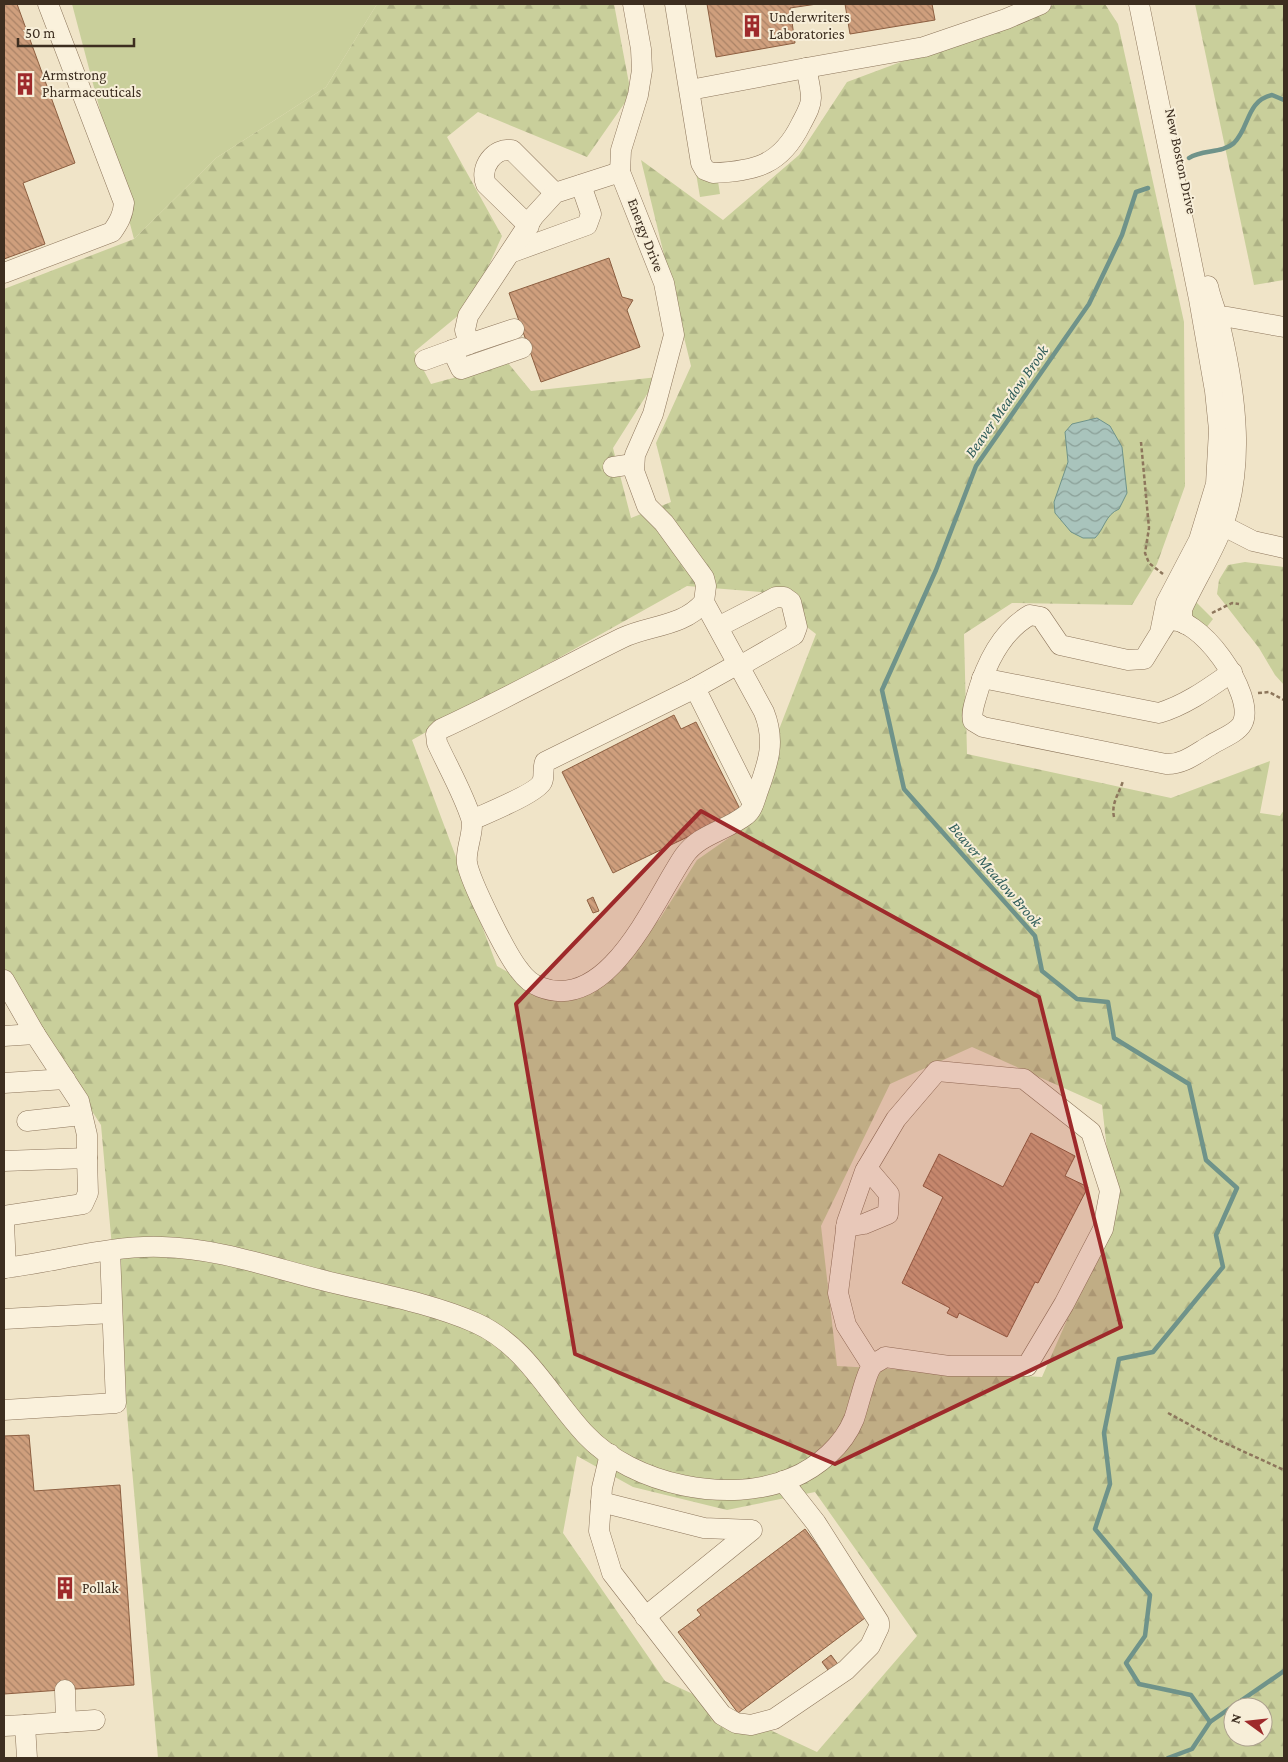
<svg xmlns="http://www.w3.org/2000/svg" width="1288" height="1762" font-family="'Crimson Pro',serif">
<defs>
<pattern id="forest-firs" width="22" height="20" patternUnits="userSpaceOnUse" patternTransform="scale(1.25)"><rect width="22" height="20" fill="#c9cf9b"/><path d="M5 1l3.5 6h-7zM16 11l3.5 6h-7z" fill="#aeb285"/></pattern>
<pattern id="water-waves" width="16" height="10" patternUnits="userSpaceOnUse" patternTransform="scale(1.25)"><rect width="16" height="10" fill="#a9c4bc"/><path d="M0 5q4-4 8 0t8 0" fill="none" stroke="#8ba098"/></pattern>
<pattern id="building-back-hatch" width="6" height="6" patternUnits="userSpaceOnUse" patternTransform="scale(1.25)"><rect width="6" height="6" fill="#cf9f7d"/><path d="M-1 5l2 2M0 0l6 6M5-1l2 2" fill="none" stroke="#a98266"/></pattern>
</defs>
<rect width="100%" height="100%" fill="#f0e4c8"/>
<g fill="#c9cf9b">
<polygon points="72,4 377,4 326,87 216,158 134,239"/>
<polygon points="716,169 720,194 700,197 696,173"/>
<polygon points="1195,601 1213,619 1206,628 1202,628 1186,611"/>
</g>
<g fill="url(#forest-firs)" fill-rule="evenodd">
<path d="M377,4H614L631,94L587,157L478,112L447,137L502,236L471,305L414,352L431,384L508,363L531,391L658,377L613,448L631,518L671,502L656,443L691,366L641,160L723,220L799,155L847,82L1056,4H1105L1118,24L1184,322L1185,486L1157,564L1132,605L1012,603L964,634L967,754L1171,798L1270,761L1260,813L1280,816L1284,810V1758H158L101,1125L4,977V289L134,239L216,158L326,87ZM687,586L761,592L816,634L740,830L697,860L659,920L557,1000L497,966L412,740ZM972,1047L1102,1105L1114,1213L1042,1377L837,1366L821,1226L890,1084ZM577,1456L633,1487L727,1510L815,1492L917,1636L817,1752L665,1681L563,1533ZM1233,1707H1263V1737H1233Z"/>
<polygon points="1195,4 1284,4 1284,280 1254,285"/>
<polygon points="1245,562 1284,567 1284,685 1275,675 1259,648 1217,594 1219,580 1228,565"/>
</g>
<path fill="url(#water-waves)" stroke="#6f938a" d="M1097,418L1110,426L1122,447L1127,493L1119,509C1105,515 1105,528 1095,538H1083L1071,532L1055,513L1054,502L1068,462L1065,432L1072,424Z"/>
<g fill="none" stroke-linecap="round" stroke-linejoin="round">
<g stroke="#6f938a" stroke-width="4.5">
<path d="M1189,158C1202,149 1222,154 1234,143C1250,127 1246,101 1272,95L1284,100"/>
<polyline points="1148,188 1136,192 1122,235 1089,304 976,466 936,570 882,690 904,789 1035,936 1042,971 1077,999 1108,1002 1114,1038 1189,1084 1206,1160 1237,1188 1216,1235 1223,1267 1153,1352 1119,1359 1104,1433 1110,1484 1095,1529 1150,1595 1145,1636 1126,1663 1139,1684 1191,1695 1210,1722 1192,1749 1168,1758"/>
<polyline points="1210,1722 1284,1671"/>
</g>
</g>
<g fill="url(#building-back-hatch)" stroke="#8d5f41">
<polygon points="4,4 17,4 75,163 23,183 45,244 4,259"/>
<polygon points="707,4 817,4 790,8 795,43 716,57"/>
<polygon points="845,4 932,4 935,20 850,34"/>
<polygon points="609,258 622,297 633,300 627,310 640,347 541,382 509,293"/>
<polygon points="674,715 681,729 696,722 741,811 613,873 562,772"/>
<polygon points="593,897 599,911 593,913 587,900"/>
<polygon points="1031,1133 1075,1156 1065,1176 1088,1187 1038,1283 1035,1282 1007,1337 959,1313 957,1318 947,1313 950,1308 902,1283 943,1197 923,1186 939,1154 1003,1187"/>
<polygon points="29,1435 34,1491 120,1485 134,1685 4,1694 4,1436"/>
<polygon points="805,1529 869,1615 738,1713 678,1632 701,1615 697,1610"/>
<polygon points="831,1655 843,1671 834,1678 822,1662"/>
</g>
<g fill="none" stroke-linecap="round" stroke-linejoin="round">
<defs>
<g id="minor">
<path d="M633,4L641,49L642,70L638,95L621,150L620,172L664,283L674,335L653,414L635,455L634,471L647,506L664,523L704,578L706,586L704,602L764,712C776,742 768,763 758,791C755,799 753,810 746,815C726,831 699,834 684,856C654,900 609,1014 540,987C532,984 525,978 520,971C507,956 470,881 467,863C465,849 475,831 471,818C463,793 448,767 437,743L436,734L441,729C502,701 561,668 622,638C649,625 683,627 704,602"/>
<path d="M675,4L701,163L705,170L713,173C756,171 781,165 801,124C805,116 811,107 811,98C811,89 808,77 806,68L924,47L1006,19L1041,4"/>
<path d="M1139,4L1199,299L1215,391L1219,430L1216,484L1199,540L1166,603L1160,633L1144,659L1128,660L1060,645L1041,617L1030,615C1000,632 985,666 976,698C974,705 971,713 973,721L983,727L1166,764C1183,765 1197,753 1211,745C1220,739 1237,733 1242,724C1258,696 1196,609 1167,622L1160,633"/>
<polyline points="690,90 806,68"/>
<path d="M529,226L486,184C479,168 494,147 512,150L555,193"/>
<polyline points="510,253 587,225 591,214 581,185"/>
<path d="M4,273L112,232C119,222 123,215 124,203L48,4"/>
<polyline points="1207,317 1228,317 1284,327"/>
<polyline points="469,344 514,329"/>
<polyline points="452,350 461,369 522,348"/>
<polyline points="425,360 469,344 465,330 468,316 534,216 555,193 620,172"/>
<polyline points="613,467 633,464"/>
<polyline points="1212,520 1253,541 1284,548"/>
<path d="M1185,624L1182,617V609C1194,583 1209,559 1220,533C1246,469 1236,396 1221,330C1218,315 1211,301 1208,286"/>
<polyline points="718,627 776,597 784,597 791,602 797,627 794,635 740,666"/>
<polyline points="738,664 695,688 753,804"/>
<path d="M982,678L1159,713C1186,705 1209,688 1232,672"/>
<path d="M472,820C485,814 537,793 542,782C545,776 542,769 545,762L695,688"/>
<polyline points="4,980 35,1034"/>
<polyline points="4,1036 35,1034 79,1101 87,1135 87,1158"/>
<polyline points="4,1083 65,1079"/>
<polyline points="27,1121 82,1115"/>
<polyline points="4,1161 87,1158 88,1193 83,1204 4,1216"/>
<polyline points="4,1223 6,1268"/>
<polyline points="846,1227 864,1224 888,1214 889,1194 867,1168"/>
<path d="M4,1268C56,1262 109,1245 162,1247C216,1248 270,1267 322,1280C373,1293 428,1302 476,1323C527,1346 550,1397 586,1435C633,1485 730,1505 792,1478C818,1467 843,1446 854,1419C858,1408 866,1373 872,1366C875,1362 882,1360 885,1357L949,1366H1027L1064,1304L1103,1229L1110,1191L1091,1132L1024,1079L937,1071L896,1119L865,1171L847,1222L838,1293L846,1325L872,1366"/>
<polyline points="4,1319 112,1313"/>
<polyline points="4,1410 116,1403 110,1251"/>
<polyline points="610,1454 602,1488 599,1531 612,1573 722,1715 736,1723 751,1725 774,1719 846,1670 870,1646 879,1627 879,1622 816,1523 783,1481"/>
<polyline points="601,1502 704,1528 752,1530 645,1617"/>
<polyline points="65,1690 66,1722"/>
<polyline points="25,1725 95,1720"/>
<polyline points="4,1726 25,1725 27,1758"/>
</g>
</defs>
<use href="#minor" stroke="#8d765c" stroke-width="21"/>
<g stroke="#8d765c" stroke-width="2.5" stroke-dasharray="4 2.5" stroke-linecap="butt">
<polyline points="1141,442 1149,528 1145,553 1149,563 1163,574"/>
<polyline points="1212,613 1232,603 1239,604"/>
<polyline points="1258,693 1269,692 1284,700"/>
<path d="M1114,817C1111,803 1119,794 1123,781"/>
<polyline points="1168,1413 1214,1438 1284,1470"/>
</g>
<use href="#minor" stroke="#faf1dc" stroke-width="20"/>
</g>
<path fill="#9e2a2b" fill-opacity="0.2" stroke="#9e2a2b" stroke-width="4" stroke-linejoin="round" d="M701,811L1039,997L1121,1327L835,1464L575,1354L516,1004Z"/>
<defs>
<symbol id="building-bare" viewBox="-9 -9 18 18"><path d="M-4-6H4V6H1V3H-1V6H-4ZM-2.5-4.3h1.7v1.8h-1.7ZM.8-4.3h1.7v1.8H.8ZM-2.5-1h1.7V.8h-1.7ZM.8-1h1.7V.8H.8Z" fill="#9e2a2b" stroke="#f7eed8" stroke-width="2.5" paint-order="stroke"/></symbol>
</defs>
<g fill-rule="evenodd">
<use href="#building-bare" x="736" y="10" width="32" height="32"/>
<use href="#building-bare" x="9" y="68" width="32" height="32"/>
<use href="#building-bare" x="49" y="1572" width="32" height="32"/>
</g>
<g text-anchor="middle" stroke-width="4" stroke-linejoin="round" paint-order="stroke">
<g font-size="15" fill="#3d2e20" stroke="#f7eed8" text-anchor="start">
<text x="769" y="22">Underwriters<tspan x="769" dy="17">Laboratories</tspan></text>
<text x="42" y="80">Armstrong<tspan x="42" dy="17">Pharmaceuticals</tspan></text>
<text x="82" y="1593">Pollak</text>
</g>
<g font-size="15" fill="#3d2e20" stroke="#f7eed8">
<text transform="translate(1181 161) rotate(78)" y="5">New Boston Drive</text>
<text transform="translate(646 235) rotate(69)" y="5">Energy Drive</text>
</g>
<g font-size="16" font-style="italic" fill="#2f5d5a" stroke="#f7eed8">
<text transform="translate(1006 401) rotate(-55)" y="6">Beaver Meadow Brook</text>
<text transform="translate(996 874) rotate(49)" y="6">Beaver Meadow Brook</text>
</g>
</g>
<rect width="1288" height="1762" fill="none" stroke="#3d2e20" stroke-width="10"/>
<g transform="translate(1248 1722) rotate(285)"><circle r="24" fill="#f7eed8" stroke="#ada18e"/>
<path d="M0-4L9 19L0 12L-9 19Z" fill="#9e2a2b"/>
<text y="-8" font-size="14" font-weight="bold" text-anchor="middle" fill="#3d2e20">N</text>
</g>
<path d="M18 38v8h116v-8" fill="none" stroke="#3d2e20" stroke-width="2.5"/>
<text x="25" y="38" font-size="15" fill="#3d2e20" stroke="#f7eed8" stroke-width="4" paint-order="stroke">50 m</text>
</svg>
